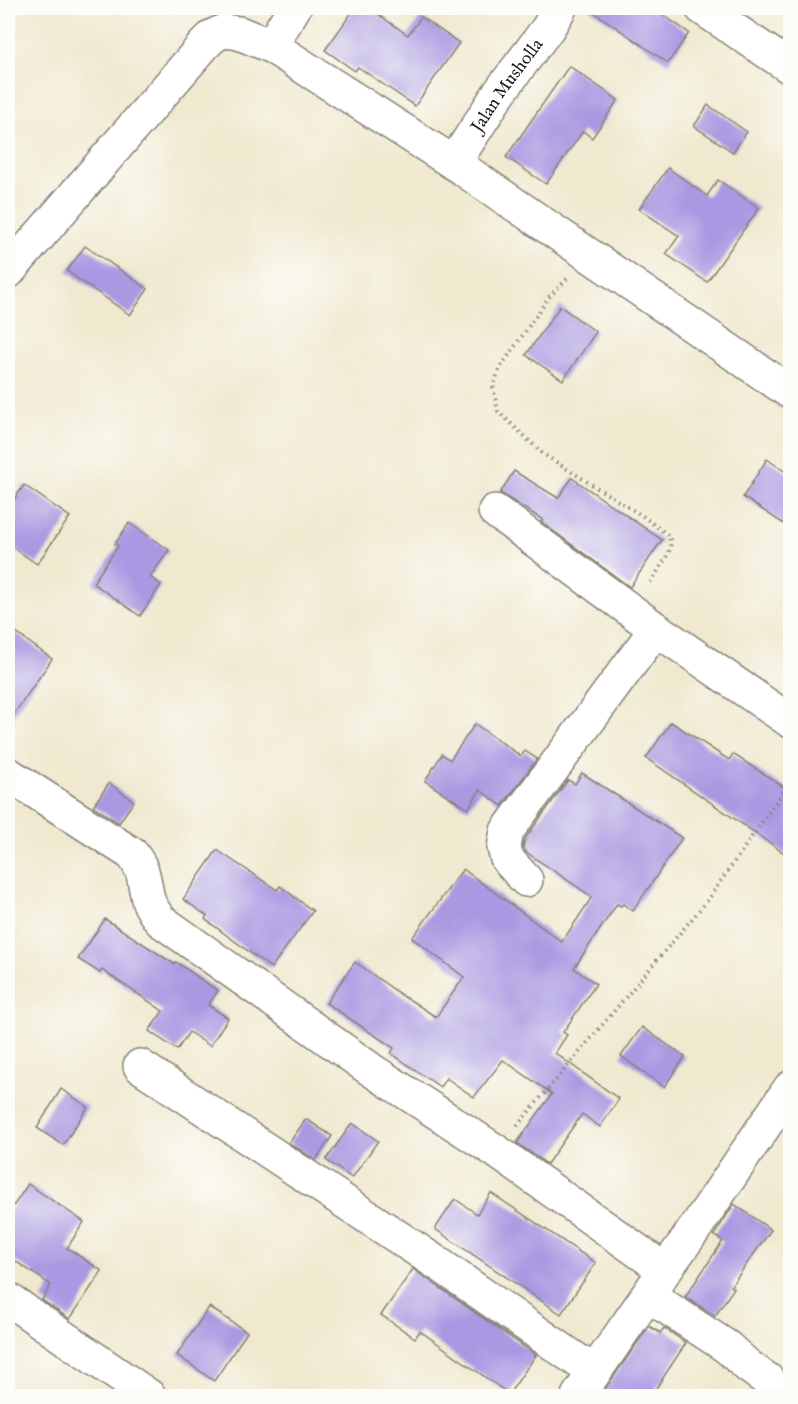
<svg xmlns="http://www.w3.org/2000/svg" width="798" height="1404" font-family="'IM FELL English',serif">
<rect width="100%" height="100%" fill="#fdfcf7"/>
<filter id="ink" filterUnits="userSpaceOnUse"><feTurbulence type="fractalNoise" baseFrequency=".0167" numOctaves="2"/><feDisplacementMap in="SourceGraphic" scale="12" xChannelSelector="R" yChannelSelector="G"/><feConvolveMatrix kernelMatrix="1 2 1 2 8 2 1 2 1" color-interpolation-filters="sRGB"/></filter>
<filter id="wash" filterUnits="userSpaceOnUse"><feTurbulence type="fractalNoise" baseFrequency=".008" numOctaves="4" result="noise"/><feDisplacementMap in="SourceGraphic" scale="24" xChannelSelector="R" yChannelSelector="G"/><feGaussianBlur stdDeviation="1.35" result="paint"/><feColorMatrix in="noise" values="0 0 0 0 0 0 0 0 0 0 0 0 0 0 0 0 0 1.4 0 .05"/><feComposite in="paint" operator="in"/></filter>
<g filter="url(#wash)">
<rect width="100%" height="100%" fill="#f0e9d0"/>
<g id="blocks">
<g fill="#a899e2">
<polygon points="355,8 369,8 408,35 421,17 459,43 415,106 358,67 355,71 325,50"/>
<polygon points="588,8 653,8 689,33 668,63"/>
<polygon points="569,66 618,100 592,138 583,131 546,184 506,157"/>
<polygon points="708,105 747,132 733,152 694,126"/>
<polygon points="668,168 707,196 718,180 759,208 707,282 666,254 679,236 639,209"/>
<polygon points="85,246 148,289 130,315 67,271"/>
<polygon points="560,306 596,332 563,380 526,355"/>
<polygon points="767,459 790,475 790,528 743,497"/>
<polygon points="514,471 558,498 572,478 662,540 630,587 541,522 543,520 500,493"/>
<polygon points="24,485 70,517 37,564 8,544 8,508"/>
<polygon points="129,523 169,550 150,577 161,585 140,616 93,583 118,546 115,544"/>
<polygon points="8,627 52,659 8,723"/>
<polygon points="671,722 729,760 733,754 790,791 790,857 646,758"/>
<polygon points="475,724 521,756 525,751 537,759 502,806 480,790 468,809 425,781 442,754 450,760"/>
<polygon points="582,773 682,838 633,911 623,904 621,906 617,904 574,968 596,984 563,1032 567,1035 555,1053 619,1099 600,1127 582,1114 547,1164 517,1143 552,1094 503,1060 474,1097 446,1078 440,1087 391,1053 394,1048 326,1003 355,962 407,999 407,998 436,1017 464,977 412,938 463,869 562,942 592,897 526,852 523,847 525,839 568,780 575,784"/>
<polygon points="109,783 134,801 119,823 93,806"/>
<polygon points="217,850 277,890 280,886 313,911 271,968 205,919 207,916 183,899"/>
<polygon points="105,919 174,964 176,962 218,991 208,1005 228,1018 210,1046 189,1032 177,1050 149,1031 163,1011 102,970 100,973 78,959"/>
<polygon points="642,1027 685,1057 664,1087 621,1056"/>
<polygon points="61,1089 88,1107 63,1145 37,1128"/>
<polygon points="306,1119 332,1136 316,1160 289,1143"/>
<polygon points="352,1123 378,1141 352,1178 326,1160"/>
<polygon points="28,1184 84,1222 67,1248 102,1271 70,1319 42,1300 51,1285 8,1256 8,1214"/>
<polygon points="491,1193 596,1263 561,1314 435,1229 455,1199 477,1214"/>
<polygon points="734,1204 771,1230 731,1286 734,1288 715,1316 685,1297 723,1241 714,1235"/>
<polygon points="413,1269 536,1355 509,1394 420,1331 415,1338 381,1315"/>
<polygon points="209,1307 247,1332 214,1381 177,1355"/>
<polygon points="649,1326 660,1333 664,1328 686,1343 651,1396 600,1396"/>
</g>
</g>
</g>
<g filter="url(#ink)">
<use href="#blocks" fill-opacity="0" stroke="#868276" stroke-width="1.5"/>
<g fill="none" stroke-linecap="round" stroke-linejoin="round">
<defs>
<g id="minor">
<polyline points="702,8 790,67"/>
<polyline points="271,46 294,8"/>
<path id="s1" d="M454,163L499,93L548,28L560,8"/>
<polyline points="8,272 204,45 213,36 224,31 239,33 271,46 454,163 790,392"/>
<polyline points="495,511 656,629 790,721"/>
<path d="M8,774L132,854C146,872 143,879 148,899C150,907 155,913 160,920L370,1069L496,1151L665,1270"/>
<polyline points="526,880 507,859 504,848 507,831 656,629"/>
<polyline points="140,1066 443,1267 594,1372"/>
<polyline points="648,1295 727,1347 748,1366 769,1381"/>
<polyline points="8,1299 149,1396"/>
<polyline points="578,1396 665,1270 694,1230 790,1088"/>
</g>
</defs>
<use href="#minor" stroke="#868276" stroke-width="36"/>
<g stroke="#868276" stroke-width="4" stroke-dasharray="1.5 4.5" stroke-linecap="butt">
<polyline points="567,279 549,297 500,368 493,386 498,411 543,454 644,517 669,536 671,544 668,555 649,585"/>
<polyline points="517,1126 707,901 790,782"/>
</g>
<use href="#minor" stroke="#fff" stroke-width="33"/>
</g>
</g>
<g text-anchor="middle" stroke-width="4.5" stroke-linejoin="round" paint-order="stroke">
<g font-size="18" fill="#1c1c1c" stroke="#fdfcf7">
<text dy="6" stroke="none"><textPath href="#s1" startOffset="94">Jalan Musholla</textPath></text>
</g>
</g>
<rect width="798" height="1404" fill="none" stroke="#fdfcf7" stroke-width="30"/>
</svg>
